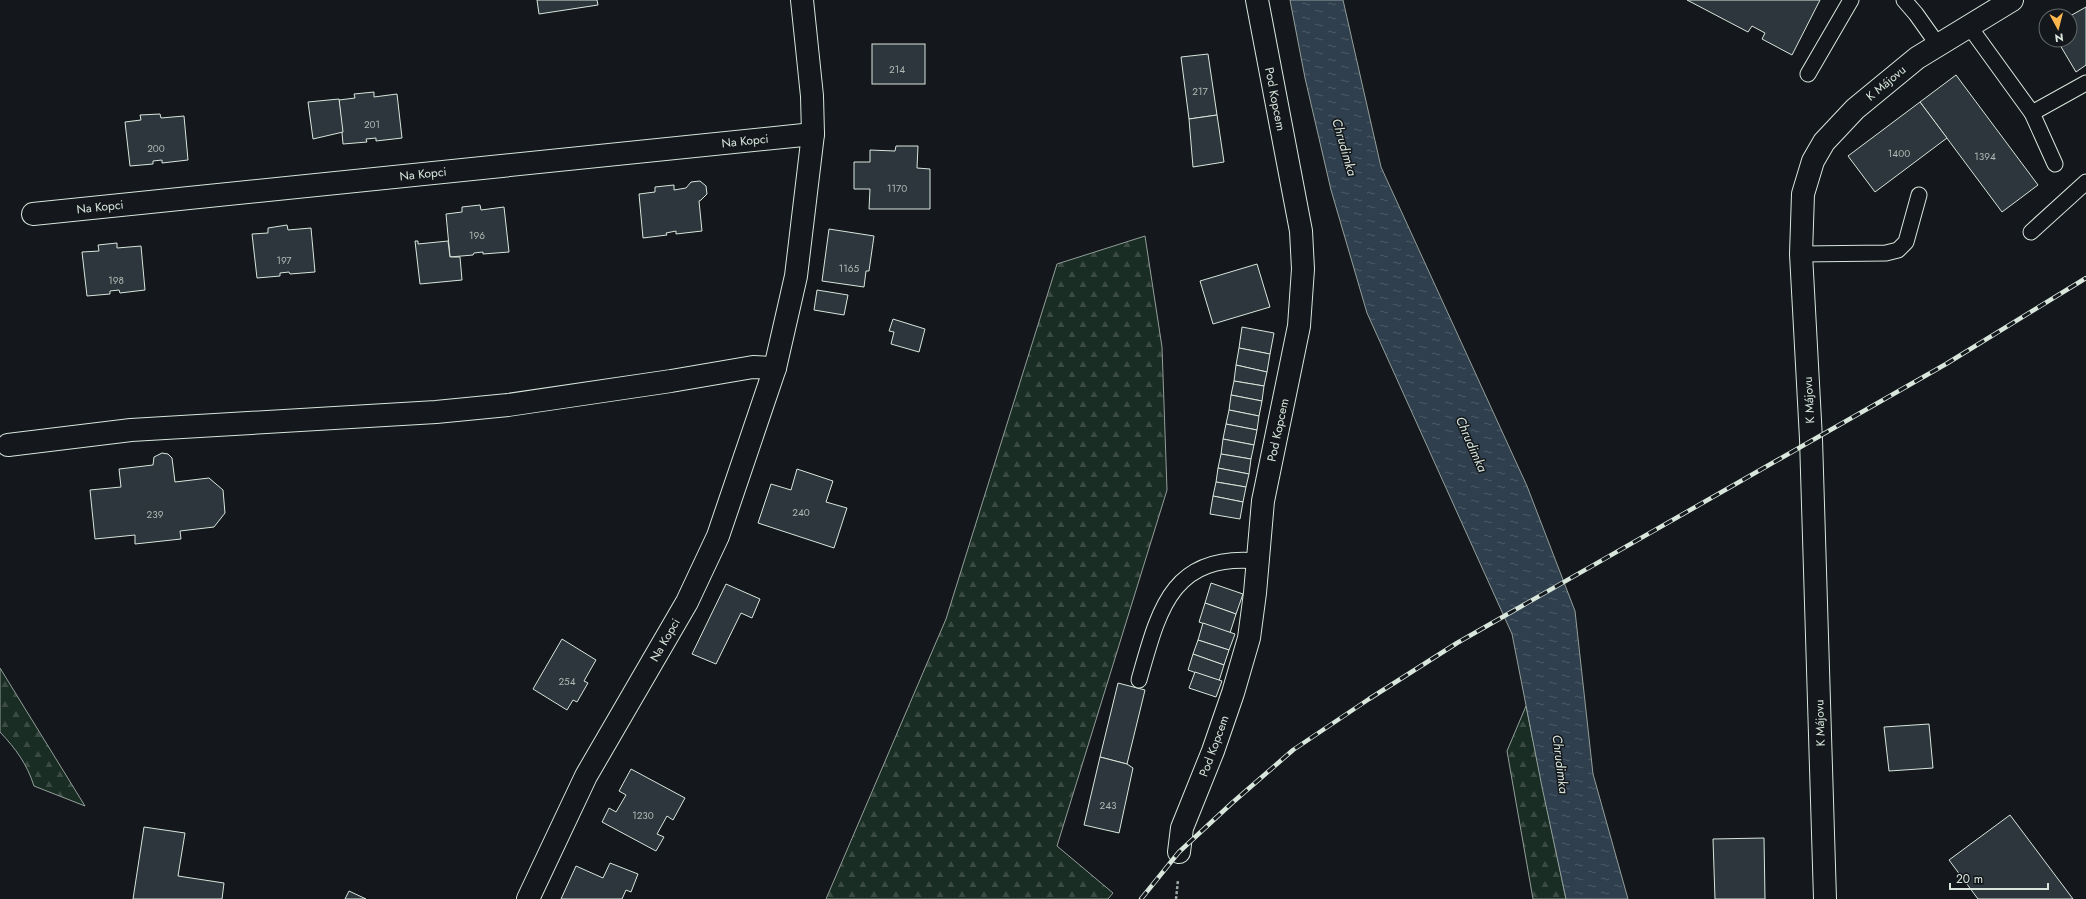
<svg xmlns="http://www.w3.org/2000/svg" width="2086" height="899" font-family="Jost,sans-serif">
<defs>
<pattern id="forest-firs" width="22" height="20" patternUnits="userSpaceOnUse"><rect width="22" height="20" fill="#1a2d24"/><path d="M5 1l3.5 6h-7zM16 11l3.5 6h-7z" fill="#3b4b43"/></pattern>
<pattern id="water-ripples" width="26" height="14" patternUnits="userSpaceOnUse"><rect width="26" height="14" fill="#2f3f4d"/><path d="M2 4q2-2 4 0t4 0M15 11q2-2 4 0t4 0" fill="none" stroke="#4c5b66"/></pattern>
</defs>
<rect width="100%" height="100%" fill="#14181c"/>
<g fill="url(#forest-firs)" stroke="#939e99">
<polygon points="1145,236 1162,347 1167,490 1057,846 1113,893 1108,899 826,899 946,619 1057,264"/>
<path d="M0,668L85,806L34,786C27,764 16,749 0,732Z"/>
<polygon points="1526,706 1566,899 1533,899 1507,751"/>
</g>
<polygon fill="url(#water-ripples)" stroke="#939e99" points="1290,0 1343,0 1381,167 1527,486 1575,611 1593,774 1628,899 1566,899 1542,787 1512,634 1367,313 1331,190 1305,78"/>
<g fill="#2c363c" stroke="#d8e6dc">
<polygon points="537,0 597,0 598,5 539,14"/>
<polygon points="1687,0 1820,0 1792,55 1762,39 1765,33 1752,26 1748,32"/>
<polygon points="2086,7 2086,65 2076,72 2057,40 2070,40 2070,16"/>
<rect x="872" y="44" width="53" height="40"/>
<polygon points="1208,54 1217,115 1189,119 1181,57"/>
<polygon points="1956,75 2038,185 2002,212 1920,102"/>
<polygon points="374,92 374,97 397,94 402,138 376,141 376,138 366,139 367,142 343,144 339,100 355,98 354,94"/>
<polygon points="339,99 343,132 313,139 308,102"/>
<polygon points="1920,102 1947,138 1875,192 1848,156"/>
<polygon points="160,114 161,118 184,116 188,160 162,163 162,160 153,161 153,164 130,166 125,122 141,120 140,115"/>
<polygon points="1217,115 1224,162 1193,167 1189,119"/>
<polygon points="896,146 918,146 917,168 930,169 930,209 869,209 870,189 854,189 854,162 870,162 870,150 895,151"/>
<polygon points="700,181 706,186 707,194 701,200 699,201 702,231 676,234 676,231 666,233 667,235 643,238 639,194 655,192 655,187 674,185 674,190 686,188 691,182"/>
<polygon points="480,205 481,210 504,207 509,252 483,254 483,252 474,253 473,255 450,257 446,214 462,212 462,207"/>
<polygon points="287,225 288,230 311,228 315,272 290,274 289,272 280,273 280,276 257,278 252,234 268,233 268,228"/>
<polygon points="829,229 874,236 869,271 866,271 864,287 822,281"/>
<polygon points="415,241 418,241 418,244 448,241 450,257 460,257 462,280 420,284"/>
<polygon points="117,243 117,248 141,246 145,290 120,293 119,290 110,291 110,294 87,296 82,252 99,251 98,245"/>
<polygon points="1257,264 1270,307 1213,324 1200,281"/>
<polygon points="817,290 848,295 844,315 814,310"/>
<polygon points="893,319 925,329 919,352 891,344 894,332 889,331"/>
<polygon points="1242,327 1274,333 1270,354 1239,348"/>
<polygon points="1239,348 1270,354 1267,372 1236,365"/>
<polygon points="1236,365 1267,372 1264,386 1234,381"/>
<polygon points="1234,381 1264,386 1262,401 1231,395"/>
<polygon points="1231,395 1262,401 1259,416 1229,410"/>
<polygon points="1229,410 1259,416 1257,430 1226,424"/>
<polygon points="1226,424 1257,430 1254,445 1223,439"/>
<polygon points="1223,439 1254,445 1251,459 1221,454"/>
<polygon points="162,453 168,454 172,458 175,482 209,478 223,490 225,513 214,527 180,531 181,539 135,544 135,535 95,539 90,490 121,487 119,469 153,465 154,457"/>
<polygon points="1221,454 1251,459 1249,474 1218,468"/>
<polygon points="1218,468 1249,474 1246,487 1216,482"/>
<polygon points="797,469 833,481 826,502 847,508 834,548 758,523 771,484 791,490"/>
<polygon points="1216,482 1246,487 1243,502 1213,496"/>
<polygon points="1213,496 1243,502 1240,519 1210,514"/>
<polygon points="1211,583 1243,594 1236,614 1205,603"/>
<polygon points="726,584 760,599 752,618 741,613 716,664 692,654"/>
<polygon points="1205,603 1236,614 1230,633 1199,622"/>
<polygon points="1203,623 1235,634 1229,650 1198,640"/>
<polygon points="562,639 596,660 584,681 588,683 577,702 573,700 567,710 533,689"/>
<polygon points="1198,640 1229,650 1224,665 1193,654"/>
<polygon points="1193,654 1224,665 1219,681 1188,670"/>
<polygon points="1195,672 1222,681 1216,697 1189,688"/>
<polygon points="1118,683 1145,690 1127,764 1100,757"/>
<polygon points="1929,724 1933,768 1889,771 1884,727"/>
<polygon points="1100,757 1127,764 1133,768 1119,833 1084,825"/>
<polygon points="631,769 685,798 673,820 667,816 657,834 664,837 656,851 602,822 609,808 616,812 626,795 619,791"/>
<polygon points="2010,815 2073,899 1978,899 1949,860"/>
<polygon points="144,827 185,833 178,876 224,883 222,899 133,899"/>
<polygon points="1764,838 1765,899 1715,899 1713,839"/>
<polygon points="610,863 638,874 631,892 626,890 622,899 561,899 576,866 603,878"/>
<polygon points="349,891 366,899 345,899"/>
</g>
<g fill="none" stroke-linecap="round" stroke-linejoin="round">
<defs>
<g id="lane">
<polyline points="1904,0 1916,14 1938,45"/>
<polyline points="1969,26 2032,113 2086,83"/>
<polyline points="1808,74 1851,0"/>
<polyline points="2032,113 2055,164"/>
<polyline points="2031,232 2086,182"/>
<polyline points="1801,254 1886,253 1898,250 1906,242 1919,195"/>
<path d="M1139,680C1159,610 1171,553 1258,561"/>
</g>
<g id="street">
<polyline points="33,214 813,134"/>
<polyline points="8,445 131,430 436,412 508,405 671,381 753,367 775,368"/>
<polyline points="1179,852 1182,828 1213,751 1233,693 1249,638 1255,593 1263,501 1299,326 1303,269 1301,231 1257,0"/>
<polyline points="528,899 586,776 687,602 718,536 775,368 796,276 813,134 812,96 802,0"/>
<polyline points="1825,899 1811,439 1801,254 1803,194 1813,161 1824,142 1855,109 1917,58 2012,0"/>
</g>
</defs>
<use href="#lane" stroke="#d8e6dc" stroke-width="17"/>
<use href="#street" stroke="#d8e6dc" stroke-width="24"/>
<polyline stroke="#9da8a2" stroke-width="2.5" stroke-dasharray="3 2" stroke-linecap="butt" points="1176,899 1178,880"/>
<use href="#lane" stroke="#14181c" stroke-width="15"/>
<use href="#street" stroke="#14181c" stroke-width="22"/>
<defs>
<polyline id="rail" points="1141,899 1179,852 1232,803 1293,750 1369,699 1457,643 1946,364 2086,278"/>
</defs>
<use href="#rail" stroke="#d8e6dc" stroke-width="4.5"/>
<use href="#rail" stroke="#14181c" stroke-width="3" stroke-dasharray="9" stroke-linecap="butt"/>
</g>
<g text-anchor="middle" stroke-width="3" stroke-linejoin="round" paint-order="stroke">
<g font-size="10" fill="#adbab4">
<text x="897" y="73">214</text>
<text x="1200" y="95">217</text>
<text x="372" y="128">201</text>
<text x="156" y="152">200</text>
<text x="1899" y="157">1400</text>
<text x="1985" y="160">1394</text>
<text x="897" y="192">1170</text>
<text x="477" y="239">196</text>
<text x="284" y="264">197</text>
<text x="849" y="272">1165</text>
<text x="116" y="284">198</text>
<text x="801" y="516">240</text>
<text x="155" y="518">239</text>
<text x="567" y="685">254</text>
<text x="1108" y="809">243</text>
<text x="643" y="819">1230</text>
</g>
<g font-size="12" fill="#d8e6dc" stroke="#14181c">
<text transform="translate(1886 83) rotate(-40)" y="4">K Májovu</text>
<text transform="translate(1275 99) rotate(79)" y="4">Pod Kopcem</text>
<text transform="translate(745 141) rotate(-6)" y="4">Na Kopci</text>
<text transform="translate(423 174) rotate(-6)" y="4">Na Kopci</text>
<text transform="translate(100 207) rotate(-6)" y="4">Na Kopci</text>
<text transform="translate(1809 400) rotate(-93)" y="4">K Májovu</text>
<text transform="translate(1278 430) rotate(-78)" y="4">Pod Kopcem</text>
<text transform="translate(665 640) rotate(-60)" y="4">Na Kopci</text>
<text transform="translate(1820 723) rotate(-92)" y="4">K Májovu</text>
<text transform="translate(1214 746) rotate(-70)" y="4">Pod Kopcem</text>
</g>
<g font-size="13" font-style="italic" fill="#d8e6dc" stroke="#14181c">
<text transform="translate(1345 147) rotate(74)" y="5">Chrudimka</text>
<text transform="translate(1472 444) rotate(66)" y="5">Chrudimka</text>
<text transform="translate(1561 764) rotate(83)" y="5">Chrudimka</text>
</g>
</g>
<g transform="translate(2058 28) rotate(173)"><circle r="19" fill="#14181c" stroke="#626a69"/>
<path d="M0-3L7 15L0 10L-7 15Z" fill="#ffb74d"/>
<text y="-6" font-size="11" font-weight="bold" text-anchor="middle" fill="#d8e6dc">N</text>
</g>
<path d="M1950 883v6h98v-6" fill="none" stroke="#d8e6dc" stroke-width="2"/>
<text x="1956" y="883" font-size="12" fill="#d8e6dc" stroke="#14181c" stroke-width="3" paint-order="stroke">20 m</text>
</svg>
